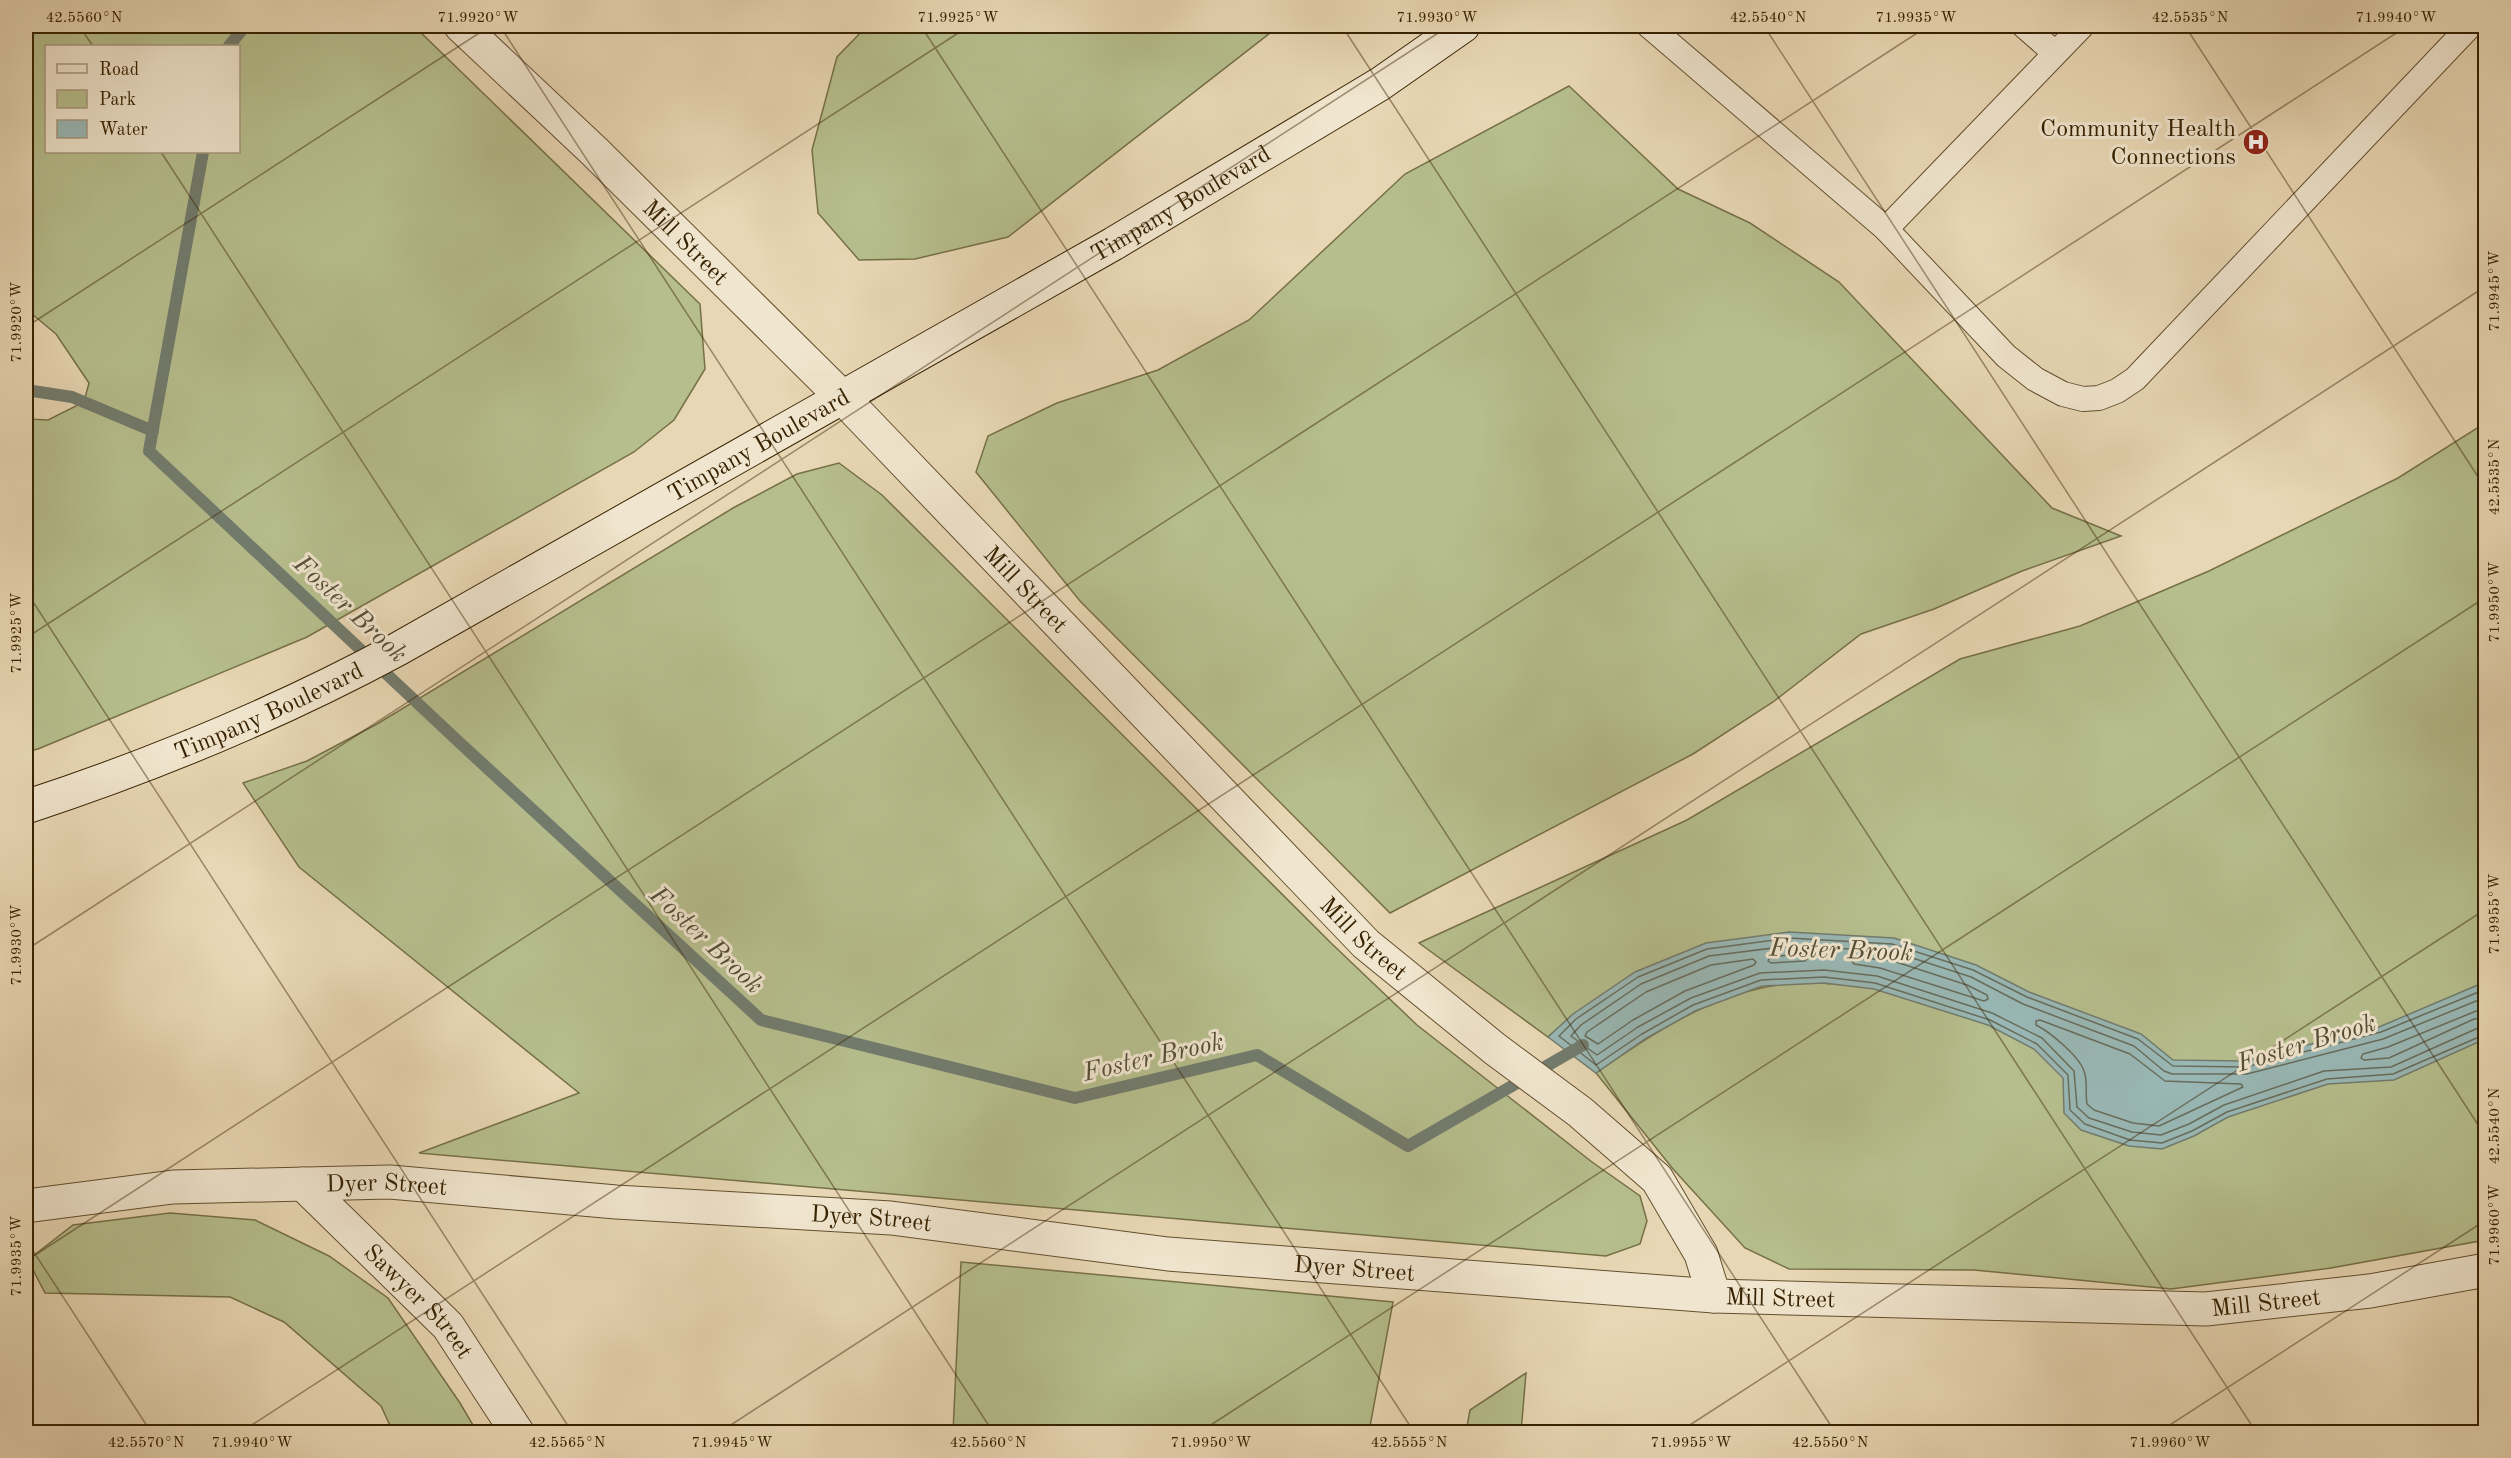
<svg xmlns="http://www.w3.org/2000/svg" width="2511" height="1458" font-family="'Old Standard TT',serif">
<rect width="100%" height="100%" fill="#e8d7b4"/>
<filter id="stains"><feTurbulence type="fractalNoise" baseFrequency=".00333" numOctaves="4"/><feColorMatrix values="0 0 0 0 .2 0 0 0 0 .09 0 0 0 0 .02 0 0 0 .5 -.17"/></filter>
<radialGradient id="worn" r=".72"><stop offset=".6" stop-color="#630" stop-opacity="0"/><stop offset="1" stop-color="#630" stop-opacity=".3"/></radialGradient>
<g fill="#b6be8d" stroke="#767047" stroke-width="1.5" fill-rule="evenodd">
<path d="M26,26H414L700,304L705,369L674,420L634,452L307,637L38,749L26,752V419L48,420L84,402L89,383L56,334L26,309ZM238,46V152H46V46Z"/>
<polygon points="867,26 1279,26 1008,237 915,259 859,260 818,213 812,150 837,57"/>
<polygon points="1569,86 1678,189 1750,223 1839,282 2052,508 2121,536 2022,571 1934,609 1861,634 1773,702 1693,754 1390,913 1080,601 976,472 988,436 1057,403 1158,370 1249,320 1405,174"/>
<path d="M2485,423V1240L2331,1268L2171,1289L1974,1270L1789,1269L1745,1248L1673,1169L1596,1073C1664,1025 1744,973 1831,984L1771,965L1555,1031L1548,1037L1419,943L1687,820L1960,659L2080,626L2209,571L2398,478Z"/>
<polygon points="839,463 882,495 1331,943 1417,1025 1592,1162 1640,1196 1647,1221 1640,1244 1606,1256 419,1153 579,1093 299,867 243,783 307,761 377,724 733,508 797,474"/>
<polygon points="170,1213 255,1220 329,1256 388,1298 460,1403 477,1432 393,1432 381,1406 284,1322 230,1297 45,1293 28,1260 73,1225"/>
<polygon points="961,1262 1393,1302 1369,1432 953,1432"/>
<polygon points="1526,1373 1521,1432 1466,1432 1470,1410"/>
</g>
<polygon fill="#99b8b6" stroke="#727c6e" stroke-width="1.5" points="1789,932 1894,938 1976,965 2029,992 2141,1034 2173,1060 2243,1061 2379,1027 2485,982 2485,1039 2394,1080 2328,1084 2228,1117 2194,1136 2162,1149 2129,1146 2081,1130 2064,1113 2063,1078 2034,1049 1988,1025 1874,989 1824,983 1762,986 1695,1011 1645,1039 1596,1073 1548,1037 1573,1014 1635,972 1706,943"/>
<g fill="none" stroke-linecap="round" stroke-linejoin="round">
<g stroke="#686d5c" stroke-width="1.5">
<polygon points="1790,955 1805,956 1807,959 1805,961 1771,963 1768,961 1770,957"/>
<polygon points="1855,958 1890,960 1967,985 1987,995 1988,999 1984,1001 1880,968 1854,964 1852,961"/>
<polygon points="1753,959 1756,962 1754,965 1685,991 1633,1020 1598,1044 1585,1036 1587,1032 1646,992 1711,965"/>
<polyline points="2486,989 2381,1032 2245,1067 2173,1066 2138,1039 2027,997 1973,970 1892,944 1789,938 1707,949 1638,977 1576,1019 1559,1036 1596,1065 1642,1034 1693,1005 1761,980 1824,977 1875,983 1990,1020 2037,1044 2068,1075 2070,1110 2085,1124 2130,1140 2162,1143 2192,1131 2227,1112 2327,1079 2393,1074 2486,1034"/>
<polyline points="2486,997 2383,1039 2247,1074 2172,1074 2164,1071 2134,1046 2023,1004 1971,977 1891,951 1789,946 1709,956 1641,984 1581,1025 1571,1036 1597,1055 1638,1027 1691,998 1760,973 1824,970 1877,976 1992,1013 2042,1038 2074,1071 2077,1107 2089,1118 2132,1132 2161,1135 2189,1124 2224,1105 2324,1071 2391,1067 2478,1028 2486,1027"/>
<polyline points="2486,1007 2388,1047 2363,1054 2361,1058 2364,1060 2389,1058 2474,1019 2486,1018"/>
<path d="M2040,1020L2130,1054L2165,1081L2241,1084L2243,1087L2159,1126L2133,1123L2094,1110L2087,1104C2085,1093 2088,1081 2084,1071C2079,1056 2050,1032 2036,1025V1021Z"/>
</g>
<g stroke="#727c6e" stroke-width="12">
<polyline points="229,46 245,26"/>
<polyline points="203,152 149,451 460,743 761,1020 1075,1098 1257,1055 1408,1146 1583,1045"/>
<polyline points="26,390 72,397 153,431"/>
</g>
<defs>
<g id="service">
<polyline points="1649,26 1886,229 2006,356 2035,379 2063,394 2083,399 2099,398 2117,391 2135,379 2470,26"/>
<polyline points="2024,26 2055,53"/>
<polyline points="1886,229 2082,26"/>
</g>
<g id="minor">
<path id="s1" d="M461,26L594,151L842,397L1366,944L1495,1049L1580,1112L1657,1179L1701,1254L1714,1296"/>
<path id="s2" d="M303,1184L448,1326L517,1432"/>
<path id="s3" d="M26,1206L173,1187L390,1182L616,1202L891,1218L1168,1254L1714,1296L2206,1309L2370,1291L2486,1270"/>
</g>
<g id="secondary">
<path id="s4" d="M26,807C154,765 279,713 398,649L1113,244L1380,84L1463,26"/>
</g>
</defs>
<use href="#service" stroke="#634f2e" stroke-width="26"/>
<use href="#minor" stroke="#634f2e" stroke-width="35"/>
<use href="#secondary" stroke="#372201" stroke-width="35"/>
<use href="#service" stroke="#f0e5ce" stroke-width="24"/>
<use href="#minor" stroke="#f0e5ce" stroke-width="33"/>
<use href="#secondary" stroke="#f0e5ce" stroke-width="33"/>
</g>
<path fill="none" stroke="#372201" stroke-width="1.5" stroke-opacity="0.45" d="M79,26L93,46M500,26L1414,1432M921,26L1835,1432M1342,26L2256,1432M1764,26L2486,1137M2185,26L2486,489M161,152L993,1432M26,327L490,26M26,591L572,1432M26,638L969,26M26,950L1449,26M26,1240L151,1432M26,1261L1928,26M241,1432L2407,26M720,1432L2486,286M1200,1432L2486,597M1679,1432L2486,909M2159,1432L2486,1220"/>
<defs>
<symbol id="hospital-disc" viewBox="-11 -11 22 22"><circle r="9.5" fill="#8f2418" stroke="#f0e5ce"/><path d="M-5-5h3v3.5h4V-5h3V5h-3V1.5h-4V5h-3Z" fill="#fff"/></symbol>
</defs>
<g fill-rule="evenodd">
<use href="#hospital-disc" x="2241" y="127" width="30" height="30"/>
</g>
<g text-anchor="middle" stroke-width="6" stroke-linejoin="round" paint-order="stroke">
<g font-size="24" fill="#372201" stroke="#f0e5ce" text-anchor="end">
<text x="2236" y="136">Community Health<tspan x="2236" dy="28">Connections</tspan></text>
</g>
<g font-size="24" fill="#372201" stroke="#f0e5ce">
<text dy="8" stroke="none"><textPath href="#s4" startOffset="1305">Timpany Boulevard</textPath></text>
<text dy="8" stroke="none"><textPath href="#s1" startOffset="312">Mill Street</textPath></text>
<text dy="8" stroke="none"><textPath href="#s4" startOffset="819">Timpany Boulevard</textPath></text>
<text dy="8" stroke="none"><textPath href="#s1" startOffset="798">Mill Street</textPath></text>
<text dy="8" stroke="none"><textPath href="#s4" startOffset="261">Timpany Boulevard</textPath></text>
<text dy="8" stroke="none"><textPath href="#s1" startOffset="1284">Mill Street</textPath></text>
<text dy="8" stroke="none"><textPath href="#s3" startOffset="362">Dyer Street</textPath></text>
<text dy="8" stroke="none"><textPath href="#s3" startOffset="848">Dyer Street</textPath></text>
<text dy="8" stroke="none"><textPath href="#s3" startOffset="1334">Dyer Street</textPath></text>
<text dy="8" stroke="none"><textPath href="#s3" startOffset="1761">Mill Street</textPath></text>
<text dy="8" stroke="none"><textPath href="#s3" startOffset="2247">Mill Street</textPath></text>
<text dy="8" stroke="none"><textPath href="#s2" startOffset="165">Sawyer Street</textPath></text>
</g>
<g font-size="26" font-style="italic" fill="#544f37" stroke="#f0e5ce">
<text transform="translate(351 608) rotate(43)" y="9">Foster Brook</text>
<text transform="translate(707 939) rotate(43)" y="9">Foster Brook</text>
<text transform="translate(1841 949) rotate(2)" y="9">Foster Brook</text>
<text transform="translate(2306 1042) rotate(-17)" y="9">Foster Brook</text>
<text transform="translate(1153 1056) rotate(-13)" y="9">Foster Brook</text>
</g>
</g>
<rect width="2511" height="1458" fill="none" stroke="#e8d7b4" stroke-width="66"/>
<rect x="45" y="45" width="195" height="108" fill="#f0e5ce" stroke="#a6977c" stroke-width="1.5"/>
<rect x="57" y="64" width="30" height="9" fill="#f0e5ce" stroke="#a6977c" stroke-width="1.5"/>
<text x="99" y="75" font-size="18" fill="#372201">Road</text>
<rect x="57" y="90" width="30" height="18" fill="#b6be8d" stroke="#a6977c" stroke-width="1.5"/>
<text x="99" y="105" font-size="18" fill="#372201">Park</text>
<rect x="57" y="120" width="30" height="18" fill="#99b8b6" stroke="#a6977c" stroke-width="1.5"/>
<text x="99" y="135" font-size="18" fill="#372201">Water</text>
<rect x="33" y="33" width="2445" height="1392" fill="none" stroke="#372201" stroke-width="2"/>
<g font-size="15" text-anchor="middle" fill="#372201">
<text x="84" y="22">42.5560°N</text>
<text x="478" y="22">71.9920°W</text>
<text x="958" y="22">71.9925°W</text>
<text x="1437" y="22">71.9930°W</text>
<text x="1768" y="22">42.5540°N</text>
<text x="1916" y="22">71.9935°W</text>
<text x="2190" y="22">42.5535°N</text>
<text x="2396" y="22">71.9940°W</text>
<text transform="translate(2494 291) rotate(-90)" y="5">71.9945°W</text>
<text transform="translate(16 322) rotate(-90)" y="5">71.9920°W</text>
<text transform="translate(2494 477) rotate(-90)" y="5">42.5535°N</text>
<text transform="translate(2494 602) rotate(-90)" y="5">71.9950°W</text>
<text transform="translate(16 633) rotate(-90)" y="5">71.9925°W</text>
<text transform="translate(2494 914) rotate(-90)" y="5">71.9955°W</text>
<text transform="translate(16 945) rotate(-90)" y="5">71.9930°W</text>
<text transform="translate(2494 1126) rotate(-90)" y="5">42.5540°N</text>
<text transform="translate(2494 1225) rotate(-90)" y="5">71.9960°W</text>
<text transform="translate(16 1256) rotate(-90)" y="5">71.9935°W</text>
<text x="146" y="1447">42.5570°N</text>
<text x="252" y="1447">71.9940°W</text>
<text x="567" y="1447">42.5565°N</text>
<text x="732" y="1447">71.9945°W</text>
<text x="988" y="1447">42.5560°N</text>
<text x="1211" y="1447">71.9950°W</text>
<text x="1409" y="1447">42.5555°N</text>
<text x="1691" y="1447">71.9955°W</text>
<text x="1830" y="1447">42.5550°N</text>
<text x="2170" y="1447">71.9960°W</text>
</g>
<rect width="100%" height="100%" filter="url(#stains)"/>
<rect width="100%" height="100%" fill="url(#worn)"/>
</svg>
